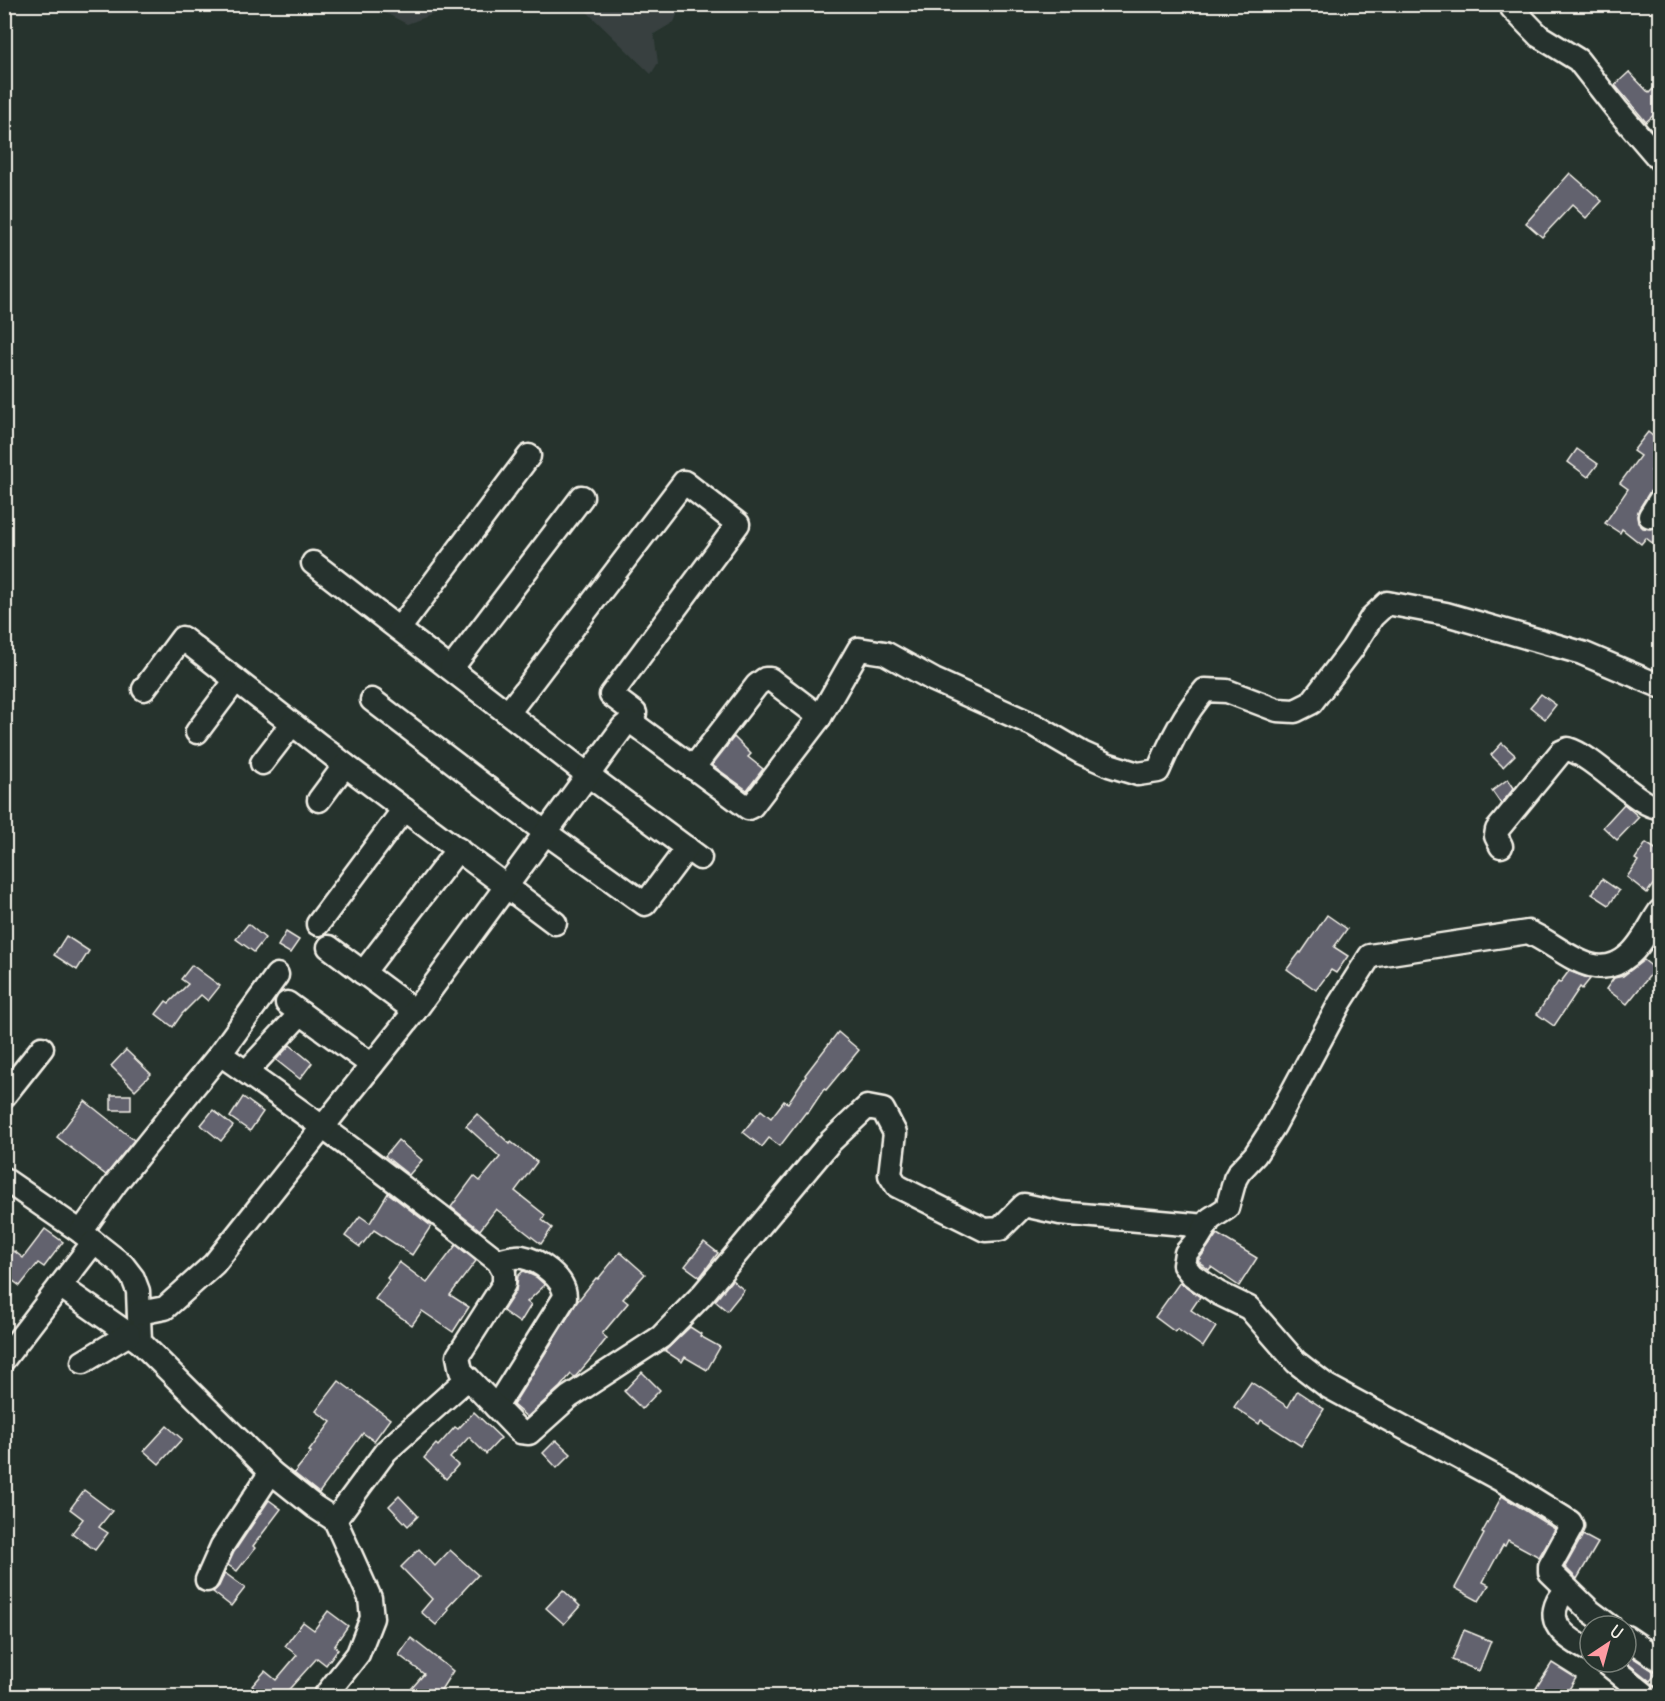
<svg xmlns="http://www.w3.org/2000/svg" width="1665" height="1701" font-family="Delius,sans-serif">
<rect width="100%" height="100%" fill="#26332d"/>
<filter id="ink" filterUnits="userSpaceOnUse"><feTurbulence type="fractalNoise" baseFrequency=".0167" numOctaves="2"/><feDisplacementMap in="SourceGraphic" scale="12" xChannelSelector="R" yChannelSelector="G"/><feConvolveMatrix kernelMatrix="1 2 1 2 8 2 1 2 1" color-interpolation-filters="sRGB"/></filter>
<g filter="url(#ink)">
<g fill="#384140">
<polygon points="370,5 370,4 458,5 407,24"/>
<polygon points="580,5 681,5 674,22 654,34 658,63 651,74"/>
</g>
<g fill="#62626e" stroke="#f4f1e8" stroke-width="1.5">
<polygon points="1629,72 1649,93 1653,89 1660,98 1660,109 1646,122 1615,85"/>
<polygon points="1570,173 1602,201 1586,218 1572,205 1542,237 1526,223"/>
<polygon points="1648,432 1660,442 1660,459 1651,471 1660,479 1660,487 1653,488 1649,493 1639,509 1637,516 1638,523 1643,528 1650,529 1660,524 1660,549 1646,538 1641,544 1622,529 1620,533 1605,523 1628,489 1620,483 1640,456 1633,451"/>
<polygon points="1577,449 1598,464 1588,477 1568,462"/>
<polygon points="1541,694 1556,705 1545,719 1530,707"/>
<polygon points="734,737 751,754 748,757 763,769 747,790 712,765"/>
<polygon points="1502,743 1515,755 1503,767 1491,755"/>
<polygon points="1508,779 1514,788 1501,804 1492,791"/>
<polygon points="1624,804 1639,817 1617,840 1603,827"/>
<polygon points="1646,843 1660,852 1660,875 1647,893 1627,877 1638,861 1635,859"/>
<polygon points="1602,879 1619,891 1609,905 1592,894"/>
<polygon points="1327,915 1347,929 1334,947 1348,956 1336,973 1331,970 1316,990 1287,969 1300,952 1301,953"/>
<polygon points="248,924 265,938 254,952 236,939"/>
<polygon points="286,932 299,940 290,953 278,946"/>
<polygon points="66,936 89,951 77,970 54,955"/>
<polygon points="1644,960 1655,969 1627,1004 1606,989 1614,978 1623,976"/>
<polygon points="192,965 220,986 208,1001 201,995 182,1014 173,1027 156,1014 166,1001 169,1003 188,984 181,979"/>
<polygon points="1569,971 1590,979 1582,989 1580,987 1554,1026 1537,1014 1558,982 1560,983"/>
<polygon points="838,1032 859,1050 826,1090 824,1089 808,1113 806,1112 780,1146 769,1138 762,1147 743,1132 761,1110 771,1118 784,1101 788,1103 806,1076 805,1075"/>
<polygon points="290,1045 312,1063 300,1079 276,1060"/>
<polygon points="126,1050 151,1074 135,1090 111,1066"/>
<rect x="111" y="1095" width="20" height="15"/>
<polygon points="243,1097 263,1112 250,1131 230,1117"/>
<polygon points="85,1101 134,1140 106,1175 57,1137"/>
<polygon points="213,1110 233,1126 221,1141 201,1125"/>
<polygon points="477,1114 510,1144 511,1142 537,1162 515,1191 545,1215 542,1220 552,1228 541,1244 496,1209 480,1230 451,1207 474,1176 480,1181 500,1157 466,1126"/>
<polygon points="398,1140 422,1160 409,1175 385,1156"/>
<polygon points="388,1193 431,1226 412,1255 374,1230 360,1247 345,1236 360,1216 370,1223"/>
<polygon points="45,1229 63,1242 44,1267 38,1263 20,1286 4,1274 4,1264 14,1251 23,1258"/>
<polygon points="1217,1234 1257,1258 1239,1286 1211,1267 1209,1270 1198,1261"/>
<polygon points="704,1242 718,1253 700,1277 685,1266"/>
<polygon points="456,1245 476,1261 450,1295 469,1307 453,1332 422,1311 412,1325 375,1299 389,1280 387,1278 399,1262 427,1283"/>
<polygon points="620,1252 645,1274 623,1299 628,1303 602,1334 607,1338 588,1362 576,1376 574,1377 571,1374 560,1387 527,1417 513,1405 577,1302 596,1278 598,1279"/>
<polygon points="523,1271 536,1277 545,1285 527,1302 531,1305 520,1323 503,1311 516,1291 518,1276"/>
<polygon points="732,1280 744,1290 727,1311 715,1301"/>
<polygon points="1180,1282 1200,1297 1191,1310 1216,1327 1203,1347 1177,1329 1175,1332 1155,1317"/>
<polygon points="690,1327 701,1334 700,1336 720,1347 707,1370 685,1357 682,1362 665,1351"/>
<polygon points="642,1372 660,1390 642,1409 624,1391"/>
<polygon points="339,1381 390,1419 374,1441 363,1433 319,1493 294,1473 311,1452 309,1451 331,1422 316,1411"/>
<polygon points="1251,1382 1288,1407 1297,1391 1324,1409 1301,1446 1261,1420 1259,1424 1234,1407"/>
<polygon points="474,1412 501,1438 486,1454 469,1437 450,1458 458,1465 446,1479 424,1458 436,1444 438,1446 455,1427 458,1429"/>
<polygon points="167,1426 182,1439 159,1464 144,1451"/>
<polygon points="556,1440 571,1454 557,1468 543,1453"/>
<polygon points="84,1490 112,1511 99,1527 108,1533 95,1550 72,1533 83,1519 70,1509"/>
<polygon points="399,1496 418,1516 408,1526 389,1506"/>
<polygon points="1502,1496 1555,1529 1539,1557 1508,1540 1505,1546 1503,1545 1483,1582 1489,1585 1479,1601 1455,1588 1484,1534 1482,1533"/>
<polygon points="269,1500 281,1509 253,1546 255,1548 237,1571 228,1565 234,1552"/>
<polygon points="1583,1535 1598,1543 1577,1579 1565,1567"/>
<polygon points="419,1549 435,1566 450,1550 478,1575 447,1608 449,1610 436,1625 421,1612 432,1599 401,1567"/>
<polygon points="225,1573 245,1588 231,1606 213,1592 219,1586"/>
<polygon points="563,1590 580,1606 564,1624 546,1608"/>
<polygon points="328,1611 348,1626 334,1646 338,1649 326,1665 317,1658 283,1696 264,1696 252,1686 265,1671 276,1680 297,1655 285,1646 303,1622 314,1630"/>
<polygon points="1464,1630 1491,1641 1479,1671 1452,1660"/>
<polygon points="411,1638 453,1671 437,1696 405,1696 424,1674 399,1655"/>
<polygon points="1626,1653 1657,1673 1650,1681 1626,1662"/>
<polygon points="1552,1663 1576,1678 1565,1696 1531,1696"/>
</g>
<g fill="none" stroke-linecap="round" stroke-linejoin="round">
<defs>
<g id="minor">
<polyline points="1511,4 1512,8 1539,36 1578,60 1618,111 1660,160"/>
<polyline points="1650,516 1660,500"/>
<polyline points="313,563 588,775 700,858"/>
<polyline points="399,629 529,456"/>
<polyline points="451,669 582,497"/>
<polyline points="144,689 182,638 345,765"/>
<polyline points="372,700 546,833 645,904 687,848"/>
<polyline points="508,713 684,482 738,524 611,695 635,713 628,723"/>
<polyline points="197,732 236,680"/>
<polyline points="262,763 292,724"/>
<polyline points="693,768 757,685 765,679 770,679 820,717"/>
<polyline points="319,800 345,765 555,923"/>
<path d="M1501,846L1496,836L1497,830L1561,752L1568,749C1596,757 1640,809 1660,807"/>
<polyline points="318,924 404,809"/>
<polyline points="329,947 415,1011"/>
<polyline points="363,973 458,849"/>
<polyline points="287,1003 372,1065"/>
<path d="M220,1054C315,1120 407,1189 498,1261L504,1272V1284L458,1356L461,1371L468,1378"/>
<polyline points="250,1068 301,1013"/>
<polyline points="4,1096 42,1048"/>
<polyline points="4,1179 81,1232 123,1265 133,1278 138,1291 140,1342 271,1472 315,1507 335,1520 370,1598 372,1618 358,1654 325,1696"/>
<polyline points="81,1232 116,1183 220,1054 277,975"/>
<polyline points="60,1286 140,1342"/>
<path d="M139,1313L165,1308L214,1264L415,1011L623,727L628,723L634,724L748,808L752,806L820,717L859,649L885,653L934,680L1034,725L1082,753L1109,765L1138,774L1158,771C1171,741 1184,714 1205,690L1227,691L1277,710L1295,711L1311,703L1352,649L1372,617L1387,603L1446,614L1582,653L1660,686"/>
<polyline points="4,1359 93,1243"/>
<polyline points="83,1362 129,1334"/>
<path d="M496,1407L565,1297C565,1278 539,1260 522,1257C513,1256 505,1259 498,1261"/>
<polyline points="335,1520 386,1451 468,1378 520,1432 529,1433 569,1397 661,1337 702,1295 830,1142 867,1107 883,1110 895,1133 890,1175 897,1186 985,1230 1000,1229 1024,1205 1060,1213 1206,1226"/>
<polyline points="207,1580 222,1546 271,1472"/>
<path d="M1566,1589C1564,1593 1561,1597 1558,1601C1545,1627 1572,1641 1590,1651"/>
<path d="M1610,1626L1590,1611L1550,1572V1566L1572,1526L1570,1522L1514,1487L1327,1386L1296,1362L1249,1308L1218,1293L1192,1275L1184,1265L1186,1253L1197,1240L1210,1219L1227,1208L1235,1179L1239,1172L1255,1155L1274,1126L1340,1003L1370,956L1528,932C1560,945 1594,986 1628,956C1642,945 1650,925 1660,911"/>
<polyline points="1626,1637 1660,1660"/>
<polyline points="1605,1662 1647,1696"/>
</g>
</defs>
<use href="#minor" stroke="#f4f1e8" stroke-width="27"/>
<use href="#minor" stroke="#26332d" stroke-width="22"/>
</g>
</g>
<rect width="1665" height="1701" fill="none" stroke="#26332d" stroke-width="24"/>
<rect x="12" y="12" width="1641" height="1677" fill="none" stroke="#f4f1e8" stroke-width="2" filter="url(#ink)"/>
<g transform="translate(1608 1644) rotate(36)"><circle r="28" fill="#26332d" stroke="#787f78" stroke-width="1.5"/>
<path d="M0-4.5L10 22L0 15L-10 22Z" fill="#ff9aa2"/>
<text y="-9" font-size="16" font-weight="bold" text-anchor="middle" fill="#f4f1e8">U</text>
</g>
</svg>
